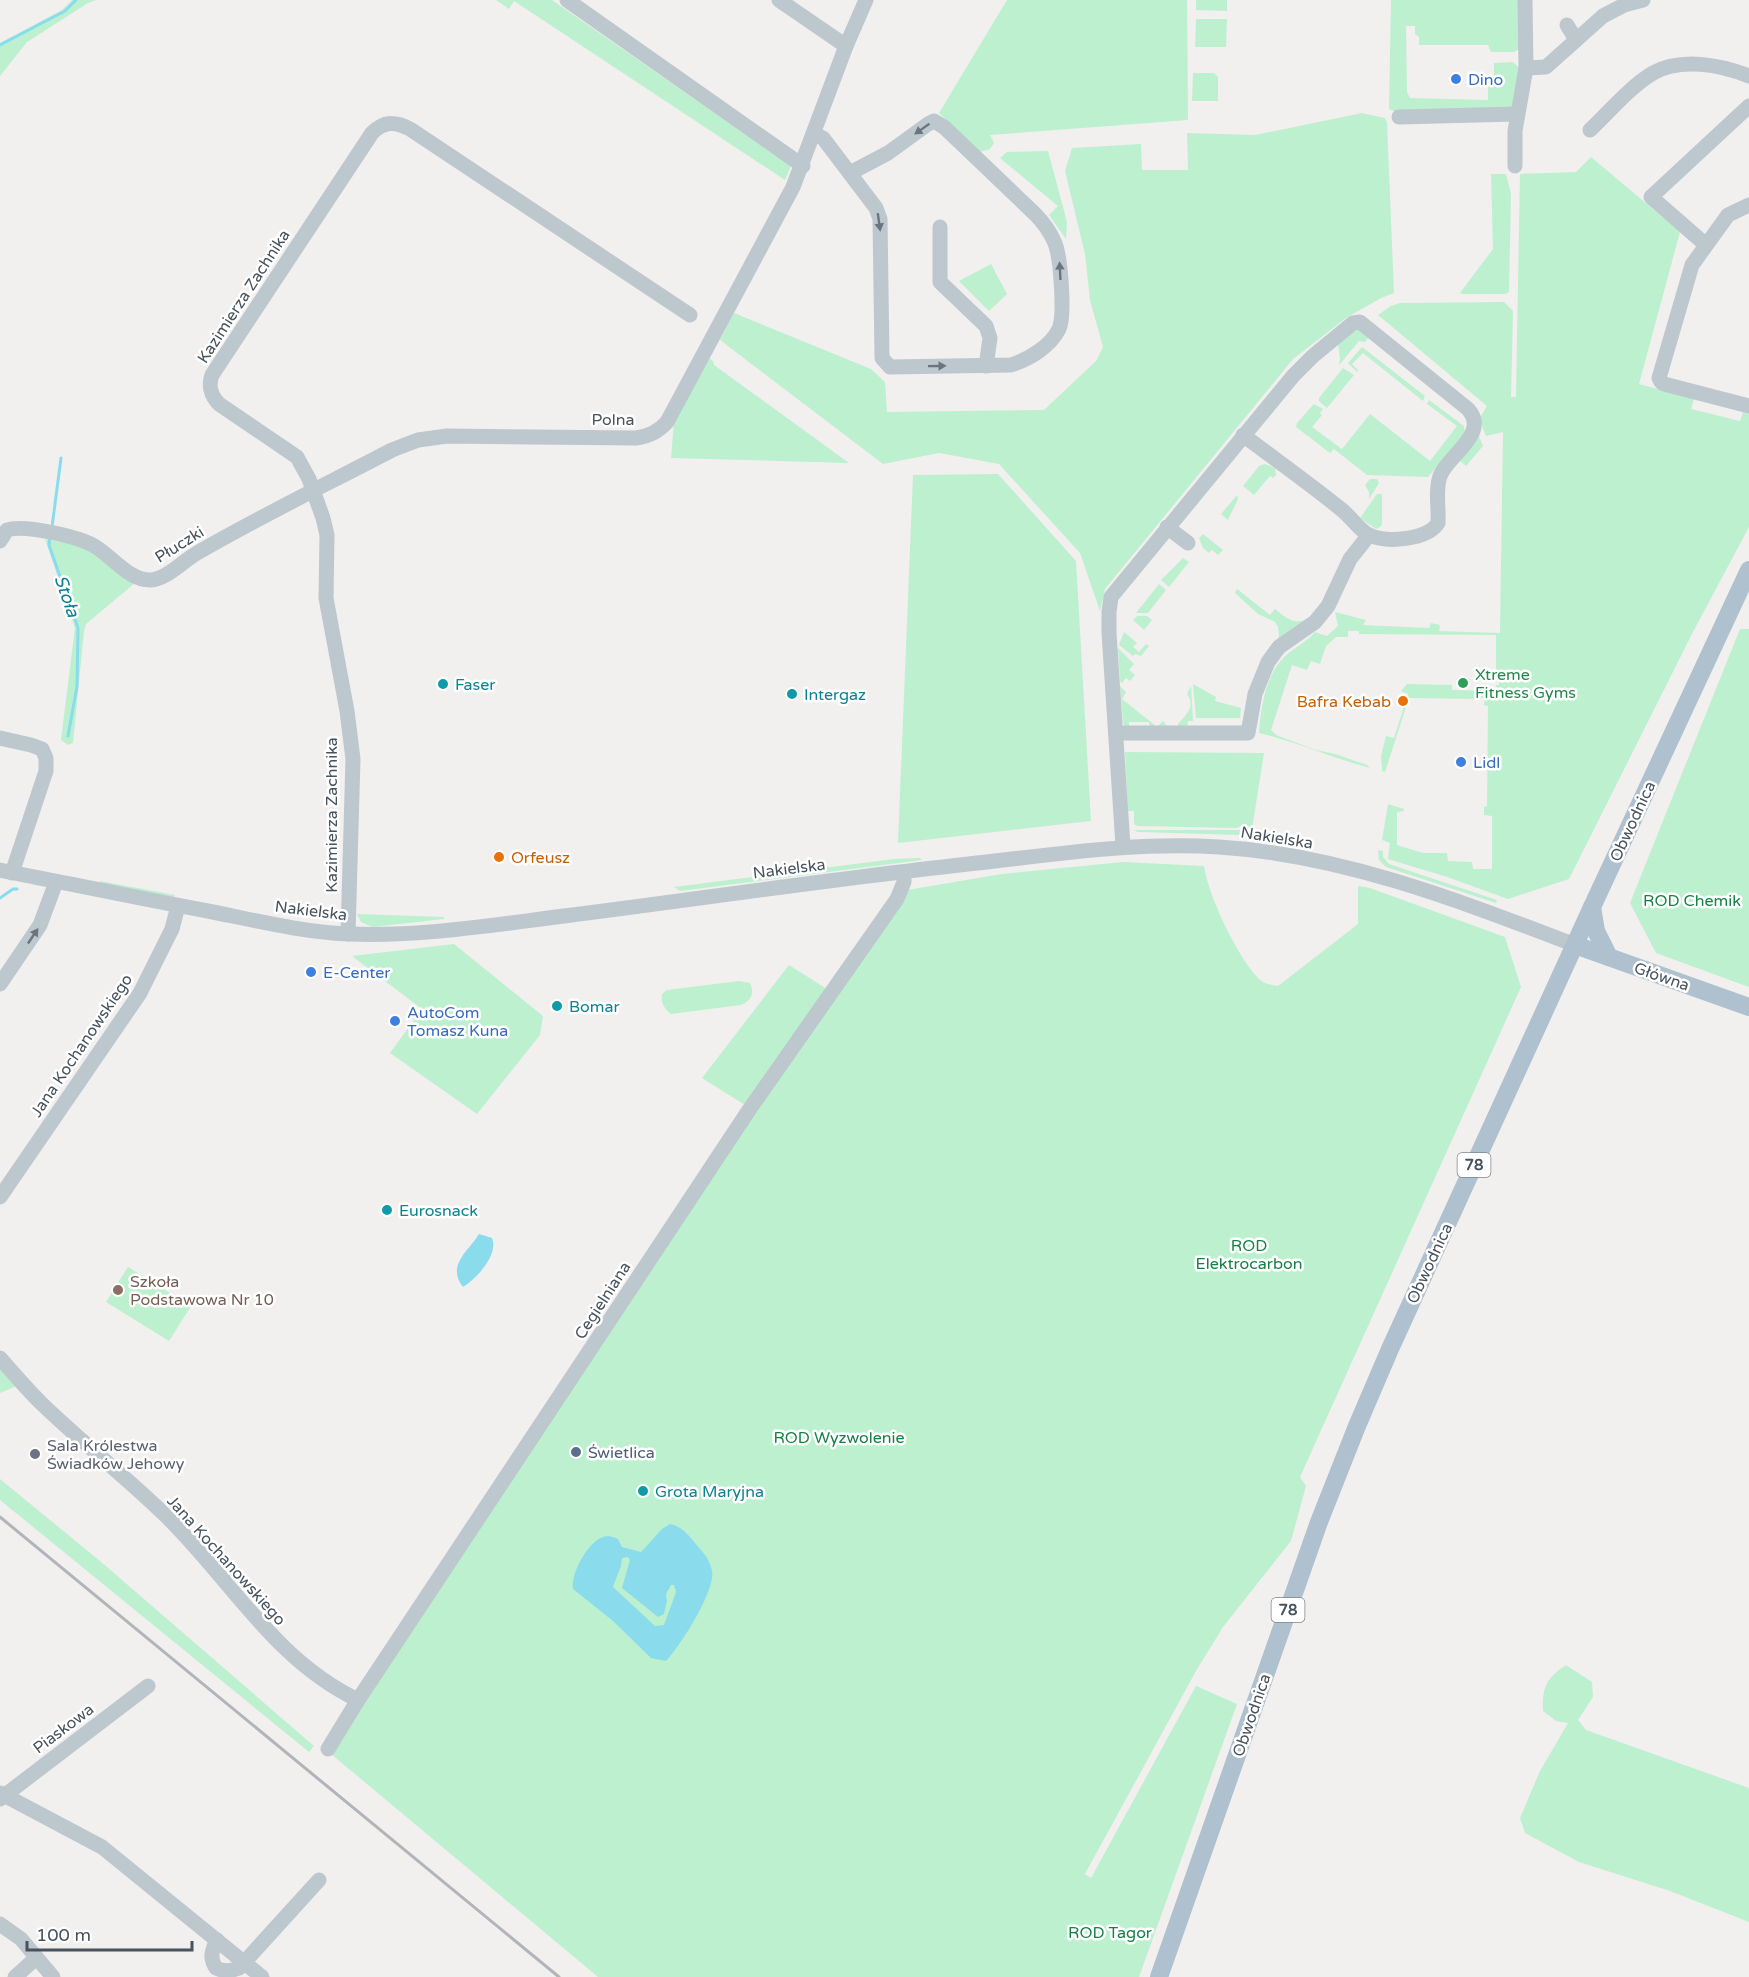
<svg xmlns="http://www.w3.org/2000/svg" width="1749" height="1977" font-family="'Varela Round',sans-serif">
<rect width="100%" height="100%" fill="#f2efef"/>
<g fill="#bdf0cf">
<polygon points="72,0 96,0 88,3 27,42 0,76 0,43 62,10"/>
<polygon points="496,0 552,0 791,166 785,180 514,1 509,9"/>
<polygon points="1007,0 1187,0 1188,120 990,135 994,143 990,149 980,152 939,113"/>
<polygon points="1196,0 1227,0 1227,11 1196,10"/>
<polygon points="1391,0 1520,0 1519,49 1514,52 1491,52 1488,45 1419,45 1419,37 1415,34 1415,26 1406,26 1407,92 1410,98 1488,100 1488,78 1494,78 1494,63 1513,62 1519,68 1512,107 1398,113 1389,109"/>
<polygon points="1196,19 1227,19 1226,47 1195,47"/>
<polygon points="1193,73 1214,73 1218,77 1218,101 1192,101"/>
<polygon points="1362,113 1385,118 1387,123 1394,293 1381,298 1346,318 1293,359 1105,589 1100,611 1080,553 999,464 939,453 883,464 720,340 734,313 871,369 885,382 887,412 1044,410 1096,361 1103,347 1090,300 1085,254 1065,171 1072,148 1141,144 1142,170 1188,170 1187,133 1255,135"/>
<polygon points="1048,151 1067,222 1066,239 1049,215 1058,206 1000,158 1007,152"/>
<path d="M1591,157L1680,232L1639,384L1694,399L1691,409L1740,421L1743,412L1749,414V527L1694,630L1569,879L1508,899L1447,877L1388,859L1390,843L1382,840L1388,804L1404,809V811L1397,812V845L1423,853H1447L1448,861L1472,862L1473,869H1492V816L1484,815V807L1487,806L1488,706L1484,705V701L1493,697L1499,698V690L1479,699L1409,698L1385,772L1382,771L1381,756L1386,736L1394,738L1408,694L1401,691L1407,684L1452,685V690L1496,691V685H1499V672H1496V635L1359,634V631H1348V637H1336L1326,646L1320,664L1311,661L1307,670L1292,665L1271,730L1276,735L1316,750L1335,754L1367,765L1370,768C1332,758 1297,742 1259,733C1261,705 1266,670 1290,652C1298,646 1308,640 1315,632L1327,636L1338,626L1335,612L1366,620L1363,625L1429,628L1431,623L1440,625L1439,631L1500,633L1503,432L1486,436L1479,419L1487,406L1378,315L1391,306L1400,303L1504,302L1513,311L1511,397H1516L1520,174L1576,172Z"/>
<polygon points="1491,174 1506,174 1511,194 1509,292 1505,294 1463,294 1460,293 1493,249"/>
<polygon points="991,264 1007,294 989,311 959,281"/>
<polygon points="1354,328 1370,335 1365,342 1359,341 1339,365 1340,359 1338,343"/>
<polygon points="1362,347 1425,396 1423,401 1363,353 1352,364 1358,370 1357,372 1348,363"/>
<polygon points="709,358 713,361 714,365 849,463 671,458 674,420"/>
<polygon points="1343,368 1354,375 1327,408 1319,401 1319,398"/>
<polygon points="1429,400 1464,426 1465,433 1428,477 1367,475 1334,449 1330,453 1296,427 1297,423 1314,404 1323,409 1320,413 1322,415 1312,427 1342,449 1370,414 1430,461 1457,426 1427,404"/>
<polygon points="1478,434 1483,446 1466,466 1459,460"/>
<polygon points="1265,464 1275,468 1276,475 1273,478 1270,476 1254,495 1243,486 1259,466"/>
<polygon points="998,474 1076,561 1091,821 898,843 913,475"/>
<polygon points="1370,479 1377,479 1379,483 1369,499 1369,492 1365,485"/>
<polygon points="1377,494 1382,494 1382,524 1380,527 1376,529 1360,518"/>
<polygon points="1237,495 1238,499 1228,520 1221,514"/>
<polygon points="1203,534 1223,550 1218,555 1212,550 1209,553 1203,548 1199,538"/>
<polygon points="45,539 87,547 135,583 86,624 84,631 73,743 68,745 61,740 75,628"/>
<polygon points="1183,558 1189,562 1169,587 1161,580"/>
<polygon points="1159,584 1166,590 1148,613 1136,613"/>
<path d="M1237,589L1270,615L1275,609C1285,617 1292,624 1305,620L1275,642L1279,637L1278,627L1275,622L1258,614L1235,593Z"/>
<polygon points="1137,616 1147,616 1152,620 1144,630 1133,620"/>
<polygon points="1740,629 1749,629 1749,987 1656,953 1630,903"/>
<polygon points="1124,632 1137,643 1133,647 1139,652 1146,644 1149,646 1141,656 1135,654 1133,656 1119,645"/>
<polygon points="1118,648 1134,664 1129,670 1135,675 1130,681 1126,678 1122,683 1120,681"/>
<polygon points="1193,684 1216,697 1215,701 1241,708 1240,718 1196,718"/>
<polygon points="1120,686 1126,692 1122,699 1157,727 1163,721 1167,726 1150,730 1149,722 1129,722 1129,727 1125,726 1123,723"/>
<path d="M1191,686L1193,721H1188L1187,730L1178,726V724C1186,715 1196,706 1187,694Z"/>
<polygon points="1125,752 1264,753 1252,829 1244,824 1237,828 1137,826 1134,824 1134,811 1128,811"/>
<polygon points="1134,830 1242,830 1243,832 1240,835 1138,832"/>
<polygon points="1378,850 1383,851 1383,857 1389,864 1497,900 1496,903 1386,867 1379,860"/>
<polygon points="920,858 922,860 680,891 674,887 894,859"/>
<path d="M1123,862L1204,866C1208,895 1238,959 1260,980C1265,984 1271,985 1278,986L1358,924V886L1370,888L1505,937L1521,987L1300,1477L1306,1486L1291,1541L1223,1627L1196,1671L1085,1874L1091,1878L1196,1686L1237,1704L1139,1977H598L331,1754L701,1192L907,890L1002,874Z"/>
<polygon points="100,881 175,895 173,898 100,883"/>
<polygon points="357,914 444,917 444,919 372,927 361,922"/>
<polygon points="454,944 543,1016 540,1035 477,1114 390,1053 422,1009 352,956"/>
<polygon points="789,965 827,989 745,1105 702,1078"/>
<path d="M739,981L750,983C755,993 751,1001 741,1005L671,1014C665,1010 660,1002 662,994L667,990Z"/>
<polygon points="128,1267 191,1306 169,1341 106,1302"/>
<polygon points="0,1367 17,1386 0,1393"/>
<polygon points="0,1479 100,1561 314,1746 309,1752 0,1500"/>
<path d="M1566,1665L1592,1682L1593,1697L1578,1720L1586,1730L1749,1788V1922L1670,1891L1579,1862L1525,1833L1520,1818L1540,1771L1568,1723L1556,1721L1543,1711C1542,1688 1546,1678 1566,1665Z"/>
</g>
<g fill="#8adced" fill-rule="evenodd">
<path d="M479,1234L492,1238C499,1255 476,1279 463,1287C446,1265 469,1251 479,1234Z"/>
<path d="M670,1524C682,1527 687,1533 695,1543C702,1551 710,1559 712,1571C716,1590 680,1647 666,1661L651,1658L613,1621L573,1589C570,1574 590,1536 608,1536C610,1536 616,1538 618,1539L622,1547L641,1552L662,1529ZM628,1557L630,1560L622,1588L658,1617L664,1614L667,1601L666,1594L671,1585H674L676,1592L664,1625L655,1626L613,1587L621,1566L622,1558Z"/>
</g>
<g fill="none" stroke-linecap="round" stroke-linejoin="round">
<g stroke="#8adced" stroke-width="3">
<polyline points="0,45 65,11 76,0"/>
<polyline points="52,527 61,458"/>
<polyline points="50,536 49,545 78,628 77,686 68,736"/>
<polyline points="0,898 13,889 17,889"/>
</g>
<g stroke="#bdc7ce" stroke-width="15">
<polyline points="567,0 803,166"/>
<polyline points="779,0 846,46"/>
<polyline points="1567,25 1576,40"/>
<polyline points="1526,68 1546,67 1603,16 1624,5 1643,0"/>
<polyline points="1399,117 1517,114"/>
<path d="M1590,130C1609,112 1631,86 1653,73C1681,57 1721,65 1749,76"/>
<path d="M814,134L823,138L876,208L880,219L882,358L890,367L1011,365C1029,359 1050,347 1059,329C1065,316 1061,255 1054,241C1049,230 1043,222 1035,214L944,127L934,121L928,124L888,153L850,173"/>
<polyline points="1515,166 1515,131 1526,68 1525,0"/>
<polyline points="1749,205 1728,215 1692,265 1659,378 1661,382 1664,384 1749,406"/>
<polyline points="940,227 940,282 986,326 990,338 986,366"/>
<polyline points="1706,245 1651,197 1749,106"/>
<polyline points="1167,527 1188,543"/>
<path d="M0,541L7,530C24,524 81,537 96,547C112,557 129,580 150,580C167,579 183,561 197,553C261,516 327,484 392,450L418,440L447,436L636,438C649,436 658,432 667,422L793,187L846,46L866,0"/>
<polyline points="1116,733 1248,733 1255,694 1268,662 1279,647 1315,622 1328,606 1350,559 1369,535"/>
<polyline points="0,738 31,745 42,749 46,758 46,771 12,873"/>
<path d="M1123,846L1109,633V612L1111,597L1293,376L1313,356L1353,323L1360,322L1468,409C1490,434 1448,455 1440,476C1435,490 1439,508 1438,523C1427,540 1387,543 1369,535C1360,531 1351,517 1342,510C1310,484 1276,460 1243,435"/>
<path d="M0,870C71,884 142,899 213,912C258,921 302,932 348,934C420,937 493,925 564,916C705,898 846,877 987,862C1065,853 1140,842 1219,847C1343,855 1460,901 1575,945"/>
<path d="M348,934L353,759L347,711L326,598L327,535L323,518L309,479L297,457L219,404C211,396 208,385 212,375L372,133C384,121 395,121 410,129L690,315"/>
<polyline points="0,984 40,925 56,882"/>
<polyline points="0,1197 140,993 172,929 178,906"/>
<path d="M0,1358C13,1373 26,1388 40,1402C80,1441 125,1476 165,1515C230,1578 274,1660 358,1700"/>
<polyline points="328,1749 358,1700 749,1110 897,899 904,882 904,872"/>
<polyline points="0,1793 102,1847 262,1977"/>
<polyline points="0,1799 148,1686"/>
<polyline points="0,1924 21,1939 53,1977"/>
<path d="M217,1940C212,1950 209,1958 216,1968C225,1972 231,1971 239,1968L319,1880"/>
<polyline points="15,1977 36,1958"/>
</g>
<g stroke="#afc0ce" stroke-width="18">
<polyline points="1592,907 1596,931 1609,957"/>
<polyline points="1575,945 1749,1007"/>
<polyline points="1159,1977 1319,1522 1357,1426 1390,1349 1592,907 1749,570"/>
</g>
<polyline stroke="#b1b5ba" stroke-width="3" points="0,1517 559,1977"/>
</g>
<defs><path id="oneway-solid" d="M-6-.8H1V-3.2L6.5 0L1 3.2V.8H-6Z" transform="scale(1.5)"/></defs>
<g fill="#6a767f">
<use href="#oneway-solid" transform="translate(922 129) rotate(145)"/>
<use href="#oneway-solid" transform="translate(879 222) rotate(82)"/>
<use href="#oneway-solid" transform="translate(1060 271) rotate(-93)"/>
<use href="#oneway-solid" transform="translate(937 366) rotate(-1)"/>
<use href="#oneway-solid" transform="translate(33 936) rotate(-56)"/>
</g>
<g fill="#3f7fe0" stroke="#fff" stroke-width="2">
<circle cx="1456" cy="79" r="6"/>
<circle cx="1461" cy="762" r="6"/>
<circle cx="311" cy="972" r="6"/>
<circle cx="395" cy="1021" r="6"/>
</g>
<circle fill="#2e9e5b" stroke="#fff" stroke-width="2" cx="1463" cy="683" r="6"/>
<g fill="#0f9aa8" stroke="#fff" stroke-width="2">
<circle cx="443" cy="684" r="6"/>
<circle cx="792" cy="694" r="6"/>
<circle cx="557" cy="1006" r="6"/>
<circle cx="387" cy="1210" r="6"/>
<circle cx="643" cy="1491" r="6"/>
</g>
<g fill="#e8710a" stroke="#fff" stroke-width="2">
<circle cx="1403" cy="701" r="6"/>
<circle cx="499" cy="857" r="6"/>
</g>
<circle fill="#8d6e63" stroke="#fff" stroke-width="2" cx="118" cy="1290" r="6"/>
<circle fill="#5c6f8a" stroke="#fff" stroke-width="2" cx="576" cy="1452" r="6"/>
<circle fill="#6b7280" stroke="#fff" stroke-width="2" cx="35" cy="1454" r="6"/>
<g text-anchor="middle" stroke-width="5" stroke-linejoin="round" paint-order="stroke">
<g fill="#fff" stroke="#7e878e" stroke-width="1.5">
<rect x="1457.5" y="1153" width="33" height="24" rx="4.5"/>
<rect x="1271.5" y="1598" width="33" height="24" rx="4.5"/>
</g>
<g font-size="15" font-weight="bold" fill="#47535d">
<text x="1474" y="1170">78</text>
<text x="1288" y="1615">78</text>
</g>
<g font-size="16" fill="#366cbe" stroke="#fff" text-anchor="start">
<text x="1468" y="85">Dino</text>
<text x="1473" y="768">Lidl</text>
<text x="323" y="978">E-Center</text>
<text x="407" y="1018">AutoCom<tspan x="407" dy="18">Tomasz Kuna</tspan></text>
</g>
<g font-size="16" fill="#47535d" stroke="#fff">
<text transform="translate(243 296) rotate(-57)" y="6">Kazimierza Zachnika</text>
<text x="613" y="425">Polna</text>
<text transform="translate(179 544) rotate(-32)" y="6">Płuczki</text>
<text transform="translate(331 815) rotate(-90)" y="6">Kazimierza Zachnika</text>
<text transform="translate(1632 821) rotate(-65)" y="6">Obwodnica</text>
<text transform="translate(1277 837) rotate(9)" y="6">Nakielska</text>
<text transform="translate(789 868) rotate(-7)" y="6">Nakielska</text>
<text transform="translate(311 910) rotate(7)" y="6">Nakielska</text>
<text transform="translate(1662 976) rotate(19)" y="6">Główna</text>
<text transform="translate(81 1045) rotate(-56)" y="6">Jana Kochanowskiego</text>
<text transform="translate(1429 1263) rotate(-65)" y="6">Obwodnica</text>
<text transform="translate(602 1300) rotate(-57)" y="6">Cegielniana</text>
<text transform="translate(227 1560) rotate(48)" y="6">Jana Kochanowskiego</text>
<text transform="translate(1251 1715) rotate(-71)" y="6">Obwodnica</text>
<text transform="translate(63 1728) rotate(-37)" y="6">Piaskowa</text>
</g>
<g font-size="16" fill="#27864d" stroke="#fff" text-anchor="start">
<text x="1475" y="680">Xtreme<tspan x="1475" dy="18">Fitness Gyms</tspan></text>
</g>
<g font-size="16" fill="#0d838f" stroke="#fff" text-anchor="start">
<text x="455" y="690">Faser</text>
<text x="804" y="700">Intergaz</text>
<text x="569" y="1012">Bomar</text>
<text x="399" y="1216">Eurosnack</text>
<text x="655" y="1497">Grota Maryjna</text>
</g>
<g font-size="16" fill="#c56008" stroke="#fff" text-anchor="end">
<text x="1391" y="707">Bafra Kebab</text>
<text x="511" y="863" text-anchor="start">Orfeusz</text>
</g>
<g font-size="16" fill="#168047" stroke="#fff">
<text x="1692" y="906">ROD Chemik</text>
<text x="1249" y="1251">ROD<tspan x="1249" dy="18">Elektrocarbon</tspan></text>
<text x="839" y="1443">ROD Wyzwolenie</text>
<text x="1110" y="1938">ROD Tagor</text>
</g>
<g font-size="16" fill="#785e54" stroke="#fff" text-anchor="start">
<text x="130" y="1287">Szkoła<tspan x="130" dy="18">Podstawowa Nr 10</tspan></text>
</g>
<g font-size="16" fill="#5b616d" stroke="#fff" text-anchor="start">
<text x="47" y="1451">Sala Królestwa<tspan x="47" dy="18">Świadków Jehowy</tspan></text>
</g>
<g font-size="16" fill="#4e5e75" stroke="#fff" text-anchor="start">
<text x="588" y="1458">Świetlica</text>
</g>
<g font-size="18" font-style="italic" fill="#0c7e95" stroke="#fff">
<text transform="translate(67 596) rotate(71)" y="6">Stoła</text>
</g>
</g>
<path d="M27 1941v9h165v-9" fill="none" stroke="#47535d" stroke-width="3"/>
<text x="36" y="1941" font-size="18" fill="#47535d" stroke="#ffffff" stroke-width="4.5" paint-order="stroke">100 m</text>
</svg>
